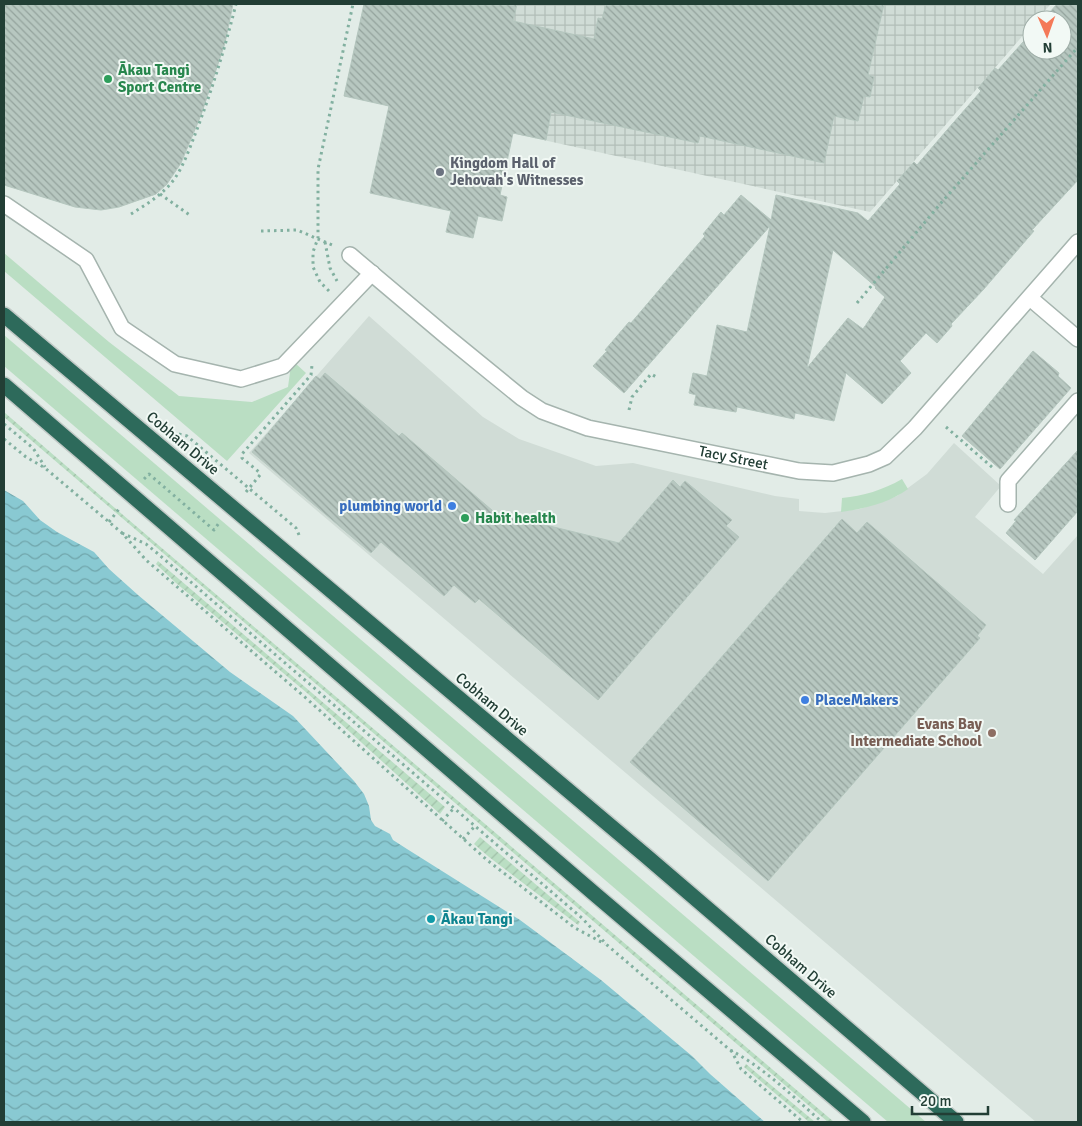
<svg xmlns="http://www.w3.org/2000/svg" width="1082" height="1126" font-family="Signika,sans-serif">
<defs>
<pattern id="industrial-grid" width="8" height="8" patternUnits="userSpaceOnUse" patternTransform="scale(1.25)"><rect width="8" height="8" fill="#d0dcd6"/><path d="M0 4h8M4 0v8" fill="none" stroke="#b2beb8"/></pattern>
<pattern id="garden-furrows" width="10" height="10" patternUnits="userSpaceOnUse" patternTransform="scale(1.25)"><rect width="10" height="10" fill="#badec3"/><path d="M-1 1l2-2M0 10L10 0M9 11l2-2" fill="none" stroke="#a0c0a8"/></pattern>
<pattern id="water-waves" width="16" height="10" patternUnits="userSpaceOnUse" patternTransform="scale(1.25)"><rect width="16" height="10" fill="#89c9d2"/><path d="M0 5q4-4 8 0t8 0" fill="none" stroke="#70a5ab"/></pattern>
<pattern id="building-back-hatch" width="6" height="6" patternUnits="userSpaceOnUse" patternTransform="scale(1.25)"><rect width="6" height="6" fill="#b7c7c0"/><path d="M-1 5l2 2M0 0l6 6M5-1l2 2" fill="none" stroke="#94a39d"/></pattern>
</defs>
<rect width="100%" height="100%" fill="#e2ece7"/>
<polygon fill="#d0dcd6" points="369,316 483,417 519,439 596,466 633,463 775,496 799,499 799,511 825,513 860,509 897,496 927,474 954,443 1001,486 975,517 1043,574 1078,535 1078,1122 1036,1122 766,892 249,453"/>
<polygon fill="url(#industrial-grid)" points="364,4 1051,4 1036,20 1032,20 1032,25 870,212 344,96"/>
<g fill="#badec3">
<polygon points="4,253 109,342 179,396 252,402 288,387 291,365 295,363 306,373 227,461 4,271"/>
<polygon points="4,335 926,1122 888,1122 4,366"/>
<path d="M902,479L908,489C889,503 864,509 841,512L842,498C863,496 883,490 902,479Z"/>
</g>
<g fill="url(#garden-furrows)">
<polygon points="4,412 102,497 834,1122 828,1122 4,417"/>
<polygon points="158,561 445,807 440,814 307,693 176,583 156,564"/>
<polygon points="480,837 580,922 578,925 489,857 474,844"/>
<polygon points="746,1064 815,1122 809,1122 744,1067"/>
</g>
<polygon fill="url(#water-waves)" points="4,490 23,501 40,520 57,532 94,552 109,569 138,595 230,672 293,716 354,781 364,794 369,806 371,820 375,826 390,834 393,840 407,849 520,920 601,980 692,1056 710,1074 765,1122 4,1122"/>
<g fill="url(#building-back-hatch)" stroke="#b4c6be" fill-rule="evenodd">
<polygon points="4,4 233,4 225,43 201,115 181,163 167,184 156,194 119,207 101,210 75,207 4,185"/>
<polygon points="364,4 517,4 513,21 594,39 598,18 602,19 606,4 884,4 868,75 874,77 870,97 864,96 858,121 834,116 824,163 700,136 698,143 551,112 546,140 513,133 500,195 507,197 502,221 478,216 473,238 446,232 451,211 370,193 389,106 344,96"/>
<path d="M1057,4H1078V180L1032,230L1034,231L983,290L951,324L952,326L937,343L926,333L900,361L911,373L882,404L846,373L834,421L795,413L794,419L737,407L736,412L694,405L696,395L689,393L693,373L707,376L717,325L747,332L770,226L624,393L593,366L607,351L605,350L629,322L631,323L705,236L703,234L721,212L724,215L741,195L771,220L776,195L858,213L868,221L900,184L897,181L914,162L917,165L947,130L981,91L978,88L995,68L998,70L1032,32V50H1062V20H1043ZM833,250L876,287L875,288L885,297L863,329L848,318L807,368Z"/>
<polygon points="1033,351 1059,373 1058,376 1071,388 1000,469 962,436"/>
<polygon points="325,373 399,436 402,433 507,523 513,517 619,543 673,480 680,487 685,481 732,520 726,526 739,537 598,700 479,599 475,603 454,585 444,596 381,542 371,553 252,452 316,376 320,379"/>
<polygon points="1078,450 1078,511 1035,560 1006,533 1016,521 1014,520"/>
<polygon points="842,519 857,533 867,522 986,625 977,636 980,638 768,881 630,762"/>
</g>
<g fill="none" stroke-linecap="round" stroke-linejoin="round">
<defs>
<g id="minor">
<polyline points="4,204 86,260 122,328 175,364 241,379 283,366 372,273"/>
<path id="s1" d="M350,255L446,336L522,398L542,411L588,428L799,471L833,473L869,464L885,457L915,428L1078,242"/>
<polyline points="1030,298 1078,339"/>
<polyline points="1008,504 1008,481 1078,401"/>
</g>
<g id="highway">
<polyline points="4,315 646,856 956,1122"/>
<polyline points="4,385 597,896 863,1122"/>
</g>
</defs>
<use href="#minor" stroke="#a5b4ae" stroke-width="18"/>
<use href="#highway" stroke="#c1c9c6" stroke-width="18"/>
<g stroke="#82b0a0" stroke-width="3" stroke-dasharray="2.5 4" stroke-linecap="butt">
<polyline points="160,194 191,216"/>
<path d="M131,214C147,204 164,194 175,178C184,165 190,147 196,132C212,90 225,48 236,4"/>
<polyline points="261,231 297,230 332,245"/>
<polyline points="325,242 330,268 337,281"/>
<polyline points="329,291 320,282 313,267 313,252 318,238 318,169 353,4"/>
<polyline points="857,303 941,203 1078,47"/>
<polyline points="629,410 632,397 651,374 658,378"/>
<polyline points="4,424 33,448 45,467"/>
<polyline points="946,427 993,468"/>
<polyline points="179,434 187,436 296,528 299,535"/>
<polyline points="4,439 26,457 45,468 122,533 146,560 307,699 487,860 575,928 605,944"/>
<polyline points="144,479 149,474 214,530 219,523"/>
<polyline points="246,492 260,475 259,472 242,458 242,454 311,375 312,365"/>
<polyline points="109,522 119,509"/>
<path d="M122,533L146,544L157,553L582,918L607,945L730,1050C765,1068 793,1097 822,1122"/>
<polyline points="442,821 454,808"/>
<polyline points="463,839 475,826"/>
<polyline points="731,1050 741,1069 803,1122"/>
</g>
<use href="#minor" stroke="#fff" stroke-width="15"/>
<use href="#highway" stroke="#2d6a5b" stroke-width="15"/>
</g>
<g fill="#2e9e5b" stroke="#f2f9f5" stroke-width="2">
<circle cx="108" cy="79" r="5"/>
<circle cx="465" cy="518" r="5"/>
</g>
<circle fill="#6b7280" stroke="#f2f9f5" stroke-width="2" cx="440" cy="172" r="5"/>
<g fill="#3f7fe0" stroke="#f2f9f5" stroke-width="2">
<circle cx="452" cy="506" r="5"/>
<circle cx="805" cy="700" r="5"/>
</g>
<circle fill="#8d6e63" stroke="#f2f9f5" stroke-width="2" cx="992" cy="733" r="5"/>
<circle fill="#0f9aa8" stroke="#f2f9f5" stroke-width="2" cx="431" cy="919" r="5"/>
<g text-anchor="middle" stroke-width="4" stroke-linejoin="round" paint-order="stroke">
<g font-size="15" font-weight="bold" fill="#27864d" stroke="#f2f9f5" text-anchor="start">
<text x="118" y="75">Ākau Tangi<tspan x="118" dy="17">Sport Centre</tspan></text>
<text x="475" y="523">Habit health</text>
</g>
<g font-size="15" font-weight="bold" fill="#5b616d" stroke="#f2f9f5" text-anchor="start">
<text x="450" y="168">Kingdom Hall of<tspan x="450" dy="17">Jehovah's Witnesses</tspan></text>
</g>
<g font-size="15" fill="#223e35" stroke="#f2f9f5">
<text transform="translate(183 443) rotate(40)" y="5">Cobham Drive</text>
<text dy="5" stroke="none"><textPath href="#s1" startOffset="445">Tacy Street</textPath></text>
<text transform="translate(492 704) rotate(40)" y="5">Cobham Drive</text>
<text transform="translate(801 966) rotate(41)" y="5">Cobham Drive</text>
</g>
<g font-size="15" font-weight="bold" fill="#366cbe" stroke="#f2f9f5" text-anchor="end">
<text x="442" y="511">plumbing world</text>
<text x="815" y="705" text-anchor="start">PlaceMakers</text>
</g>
<g font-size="15" font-weight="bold" fill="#785e54" stroke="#f2f9f5" text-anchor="end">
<text x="982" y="729">Evans Bay<tspan x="982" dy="17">Intermediate School</tspan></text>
</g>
<g font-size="15" font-weight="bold" fill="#0d838f" stroke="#f2f9f5" text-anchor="start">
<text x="441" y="924">Ākau Tangi</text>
</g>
</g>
<rect width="1082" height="1126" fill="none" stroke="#223e35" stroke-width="10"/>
<g transform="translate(1047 35) rotate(178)"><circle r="24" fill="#f2f9f5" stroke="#9faea8"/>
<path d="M0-4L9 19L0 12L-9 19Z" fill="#f47958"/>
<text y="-8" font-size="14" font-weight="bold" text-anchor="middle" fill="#223e35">N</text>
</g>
<path d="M912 1106v8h76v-8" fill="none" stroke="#223e35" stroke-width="2.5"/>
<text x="920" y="1106" font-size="15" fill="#223e35" stroke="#f2f9f5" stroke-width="4" paint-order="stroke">20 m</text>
</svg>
